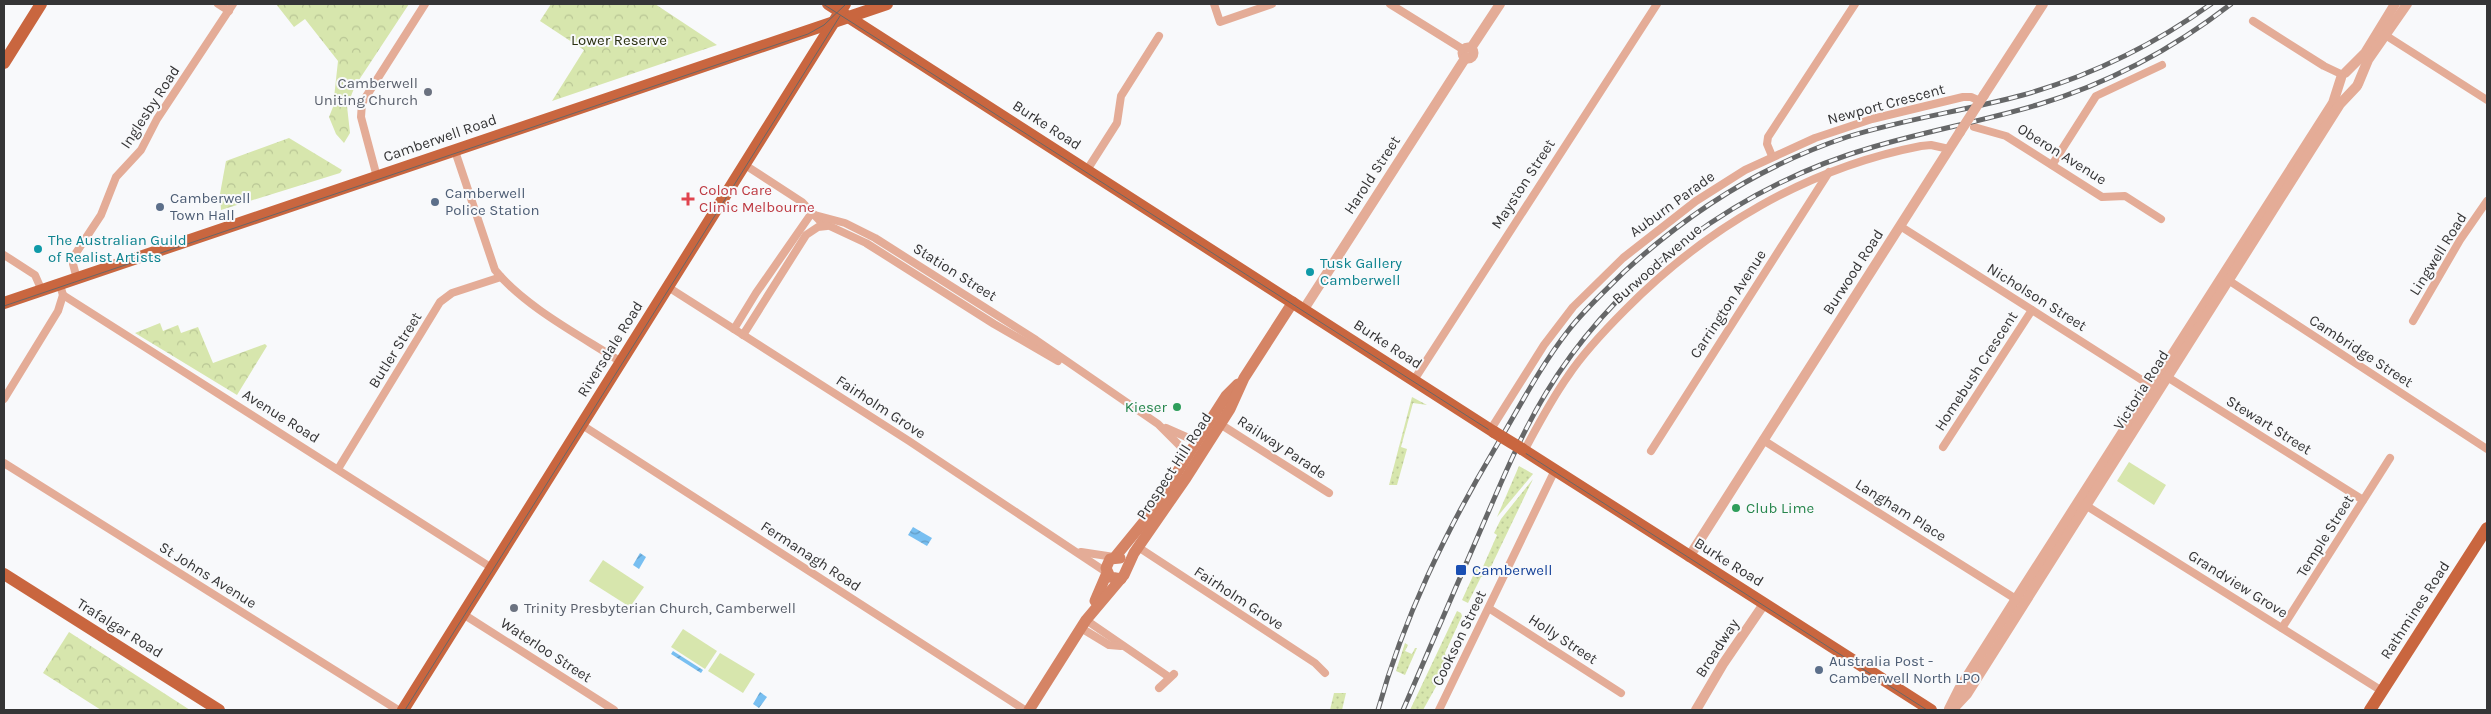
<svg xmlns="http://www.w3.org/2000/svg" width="2491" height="714" font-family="Karla,sans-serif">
<defs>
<pattern id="grass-dots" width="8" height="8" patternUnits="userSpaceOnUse" patternTransform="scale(1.25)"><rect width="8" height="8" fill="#d7e6ad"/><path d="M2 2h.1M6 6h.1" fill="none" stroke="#b9c695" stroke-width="1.8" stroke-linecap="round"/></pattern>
<pattern id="park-crowns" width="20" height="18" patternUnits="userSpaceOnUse" patternTransform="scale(1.25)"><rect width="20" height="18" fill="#d7e6ad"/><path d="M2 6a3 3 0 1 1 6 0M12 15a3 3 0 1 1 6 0" fill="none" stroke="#b9c695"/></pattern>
<pattern id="water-waves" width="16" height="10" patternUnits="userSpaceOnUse" patternTransform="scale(1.25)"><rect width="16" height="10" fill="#78bff1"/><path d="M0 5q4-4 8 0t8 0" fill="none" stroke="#639cc4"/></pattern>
</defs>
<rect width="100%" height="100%" fill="#f8f9fb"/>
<g fill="url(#grass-dots)">
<polygon points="1412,397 1427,405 1413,403 1401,447 1407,449 1397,485 1389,485"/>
<polygon points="1519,466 1533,474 1497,517"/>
<polygon points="1533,479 1487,575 1481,577 1468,603 1462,600 1477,567 1482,569 1497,535 1494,533 1501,519"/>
<polygon points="1457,611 1461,613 1462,616 1445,653 1447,663 1443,674 1423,710 1410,710"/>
<polygon points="1405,643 1408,645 1405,651 1412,654 1415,648 1417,648 1405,675 1396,671"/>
<polygon points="1334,693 1346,693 1342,710 1330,710"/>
</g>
<g fill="url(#park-crowns)">
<polygon points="276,4 409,4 355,86 347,106 350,133 344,143 336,134 329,117 333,107 338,61 305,19 294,27"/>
<polygon points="551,4 655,4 717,45 552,101 584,50 540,21"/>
<polygon points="289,138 342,170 340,173 221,210 220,194 226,161"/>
<polygon points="160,323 163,331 178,325 181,333 198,327 213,363 265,344 267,346 237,395 135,333"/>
<polygon points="69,632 190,710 101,710 43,673"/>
</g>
<g fill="#d7e6ad">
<polygon points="2129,462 2166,485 2154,505 2117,481"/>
<polygon points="603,560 644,587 630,607 589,581"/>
<polygon points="683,629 717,651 705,669 671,647"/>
<polygon points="720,653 755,674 743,693 708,671"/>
</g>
<g fill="url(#water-waves)">
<polygon points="913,527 932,538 927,546 908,535"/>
<polygon points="640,553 646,557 639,569 633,565"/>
<polygon points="673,651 703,670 701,673 671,654"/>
<polygon points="760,692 767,697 759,708 753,704"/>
</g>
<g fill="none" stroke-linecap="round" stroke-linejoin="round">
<g stroke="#e4ac97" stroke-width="8">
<polyline points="218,4 229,11"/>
<polyline points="1214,4 1220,22 1272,4"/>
<polyline points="1390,4 1464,50"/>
<polyline points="2253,21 2324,66 2343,75"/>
<polyline points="2382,33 2487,100"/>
<polyline points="1974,127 2006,136 2102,197 2125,196 2161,219"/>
<path d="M455,151L495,270C525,307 581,336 621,362"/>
<polyline points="1772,156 1767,144 1768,137 1855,4"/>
<polyline points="745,165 802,202 821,222 866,243 994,324 1058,361"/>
<polyline points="2052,165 2096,96 2162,65"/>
<polyline points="1087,170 1117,123 1121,96 1159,36"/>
<polyline points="377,177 361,117 362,103 425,4"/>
<polyline points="811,214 845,223 875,238 1036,340 1158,424 1183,449 1190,452"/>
<polyline points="1900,226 2156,389"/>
<polyline points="4,255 35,275 42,291"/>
<polyline points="2225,278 2487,449"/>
<polyline points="77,279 73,264 74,256 101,215 116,177 141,150 157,119 233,4"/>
<polyline points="60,285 63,295 492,568"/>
<polyline points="668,287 909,441 1106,572"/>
<polyline points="2413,321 2460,240 2487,201"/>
<polyline points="734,329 756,293 811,214"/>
<polyline points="743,335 806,235 818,227 827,226"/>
<polyline points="2164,375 2363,500"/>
<polyline points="1414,380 1657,4"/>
<polyline points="4,399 58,311 63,295"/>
<polyline points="1220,424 1329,493"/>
<polyline points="582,425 1025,710"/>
<polyline points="1166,428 1191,439 1199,437"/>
<polyline points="1491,429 1544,345 1573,307 1623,258 1696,201 1745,170 1815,138 1872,119 1963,97 1971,97 1980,101"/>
<polyline points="1763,440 2019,601"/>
<polyline points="1943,447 2032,310"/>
<path d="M1524,451C1538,425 1551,400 1568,376C1584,352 1605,330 1625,310C1706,228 1807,168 1921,146L1931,145L1949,149"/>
<polyline points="1651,451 1829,172"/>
<polyline points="4,463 398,710"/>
<polyline points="338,469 440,302 452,293 501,277"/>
<polyline points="2082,503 2382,691"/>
<polyline points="1138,547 1315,663 1325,673"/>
<polyline points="1081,552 1114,557"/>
<polyline points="1490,609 1621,693"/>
<polyline points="463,614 614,710"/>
<polyline points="1086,620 1169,677"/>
<polyline points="1081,628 1109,645 1121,646"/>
<polyline points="2282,628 2390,458"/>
<polyline points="1159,688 1174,674"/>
<polyline points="1439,710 1555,470"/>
</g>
<g stroke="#e4ac97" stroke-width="10">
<circle cx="1468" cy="53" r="5.5"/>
<polyline points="1471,48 1500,4"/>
<polyline points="2345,73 2365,53 2395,4"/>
<polyline points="2358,84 2368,60 2407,4"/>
<polyline points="1984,95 2043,4"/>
<polyline points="1304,309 1466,57"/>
<polyline points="1689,557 1960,132"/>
<polyline points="1949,709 1959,689 2016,599 2333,103 2341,78"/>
<polyline points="1696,710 1723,664 1764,604"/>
<polyline points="1952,710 1967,694 2340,104 2357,86"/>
</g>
<g stroke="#d58465" stroke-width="11">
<polyline points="1115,557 1151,513 1226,396 1238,384"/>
<polyline points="1120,558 1110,559 1106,568 1110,577 1121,579"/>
<polyline points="1095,601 1107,573"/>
<polyline points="1029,710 1086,620 1124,575 1134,553 1186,478 1230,409 1244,378 1293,302"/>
</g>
<g stroke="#c9663f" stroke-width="12">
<polyline points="828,4 1494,432"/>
<polyline points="4,63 41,4"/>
<polyline points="4,303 887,4"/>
<polyline points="1522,449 1931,710"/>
<polyline points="4,574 219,710"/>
<polyline points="403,710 845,4"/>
<polyline points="2370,710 2487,528"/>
</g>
<g stroke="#666768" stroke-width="1">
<polyline points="823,4 1927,710"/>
<polyline points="4,306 808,34 824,25 846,4"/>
<polyline points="405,710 840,16"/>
</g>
<defs>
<g id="rail">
<path d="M1378,710C1404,617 1445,533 1494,450C1518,410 1539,368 1568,331C1584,310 1605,291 1624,272C1689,212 1762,165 1847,137C1904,119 1964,111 2023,95C2090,76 2154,45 2211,4"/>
<path d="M1403,710C1429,650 1455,589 1481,529C1501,483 1520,436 1546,393C1618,274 1741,185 1873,147C1927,131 1983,121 2037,105C2107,84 2173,49 2231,4"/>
</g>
</defs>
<use href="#rail" stroke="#666768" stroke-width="5"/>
<use href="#rail" stroke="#f8f9fb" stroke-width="3" stroke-dasharray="9" stroke-linecap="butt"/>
<polyline stroke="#e4ac97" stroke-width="10" points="1960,132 1984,95"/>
<polyline stroke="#c9663f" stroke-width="12" points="1494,432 1522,449"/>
</g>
<g fill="#6b7280" stroke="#f8f9fb" stroke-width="2">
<circle cx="428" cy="92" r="5"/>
<circle cx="514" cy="608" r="5"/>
</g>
<path fill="#e0444e" stroke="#f8f9fb" stroke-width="2" d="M685.5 191.5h5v5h5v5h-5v5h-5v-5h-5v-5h5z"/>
<g fill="#5c6f8a" stroke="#f8f9fb" stroke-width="2">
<circle cx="435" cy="202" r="5"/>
<circle cx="160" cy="207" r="5"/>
<circle cx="1819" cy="670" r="5"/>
</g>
<g fill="#0f9aa8" stroke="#f8f9fb" stroke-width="2">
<circle cx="38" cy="249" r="5"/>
<circle cx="1310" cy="272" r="5"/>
</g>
<g fill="#2e9e5b" stroke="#f8f9fb" stroke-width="2">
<circle cx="1177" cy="407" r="5"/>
<circle cx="1736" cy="508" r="5"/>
</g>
<rect fill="#1a4fb4" stroke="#f8f9fb" stroke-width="2" x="1455" y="564" width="12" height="12" rx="2.5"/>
<g text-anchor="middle" stroke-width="4" stroke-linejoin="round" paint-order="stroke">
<g font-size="15" fill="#292f0f" stroke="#f8f9fb">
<text x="619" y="45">Lower Reserve</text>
</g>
<g font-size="15" fill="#5b616d" stroke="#f8f9fb" text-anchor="end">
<text x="418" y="88">Camberwell<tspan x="418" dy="17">Uniting Church</tspan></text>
<text x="524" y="613" text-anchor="start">Trinity Presbyterian Church, Camberwell</text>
</g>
<g font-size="15" fill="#353536" stroke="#f8f9fb">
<text transform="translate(1886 104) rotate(-15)" y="5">Newport Crescent</text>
<text transform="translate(150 107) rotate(-57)" y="5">Inglesby Road</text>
<text transform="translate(1047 125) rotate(33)" y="5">Burke Road</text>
<text transform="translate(440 138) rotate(-19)" y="5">Camberwell Road</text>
<text transform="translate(2062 154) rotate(32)" y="5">Oberon Avenue</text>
<text transform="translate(1372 175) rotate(-57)" y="5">Harold Street</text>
<text transform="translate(1523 184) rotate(-57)" y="5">Mayston Street</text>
<text transform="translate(1672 204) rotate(-36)" y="5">Auburn Parade</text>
<text transform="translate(2438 254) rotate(-58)" y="5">Lingwell Road</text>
<text transform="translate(1657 264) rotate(-41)" y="5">Burwood Avenue</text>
<text transform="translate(955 272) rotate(32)" y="5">Station Street</text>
<text transform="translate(1853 272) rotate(-57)" y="5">Burwood Road</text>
<text transform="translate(2037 297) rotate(32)" y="5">Nicholson Street</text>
<text transform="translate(1728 304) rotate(-57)" y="5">Carrington Avenue</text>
<text transform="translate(1388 344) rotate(33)" y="5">Burke Road</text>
<text transform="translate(610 349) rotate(-58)" y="5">Riversdale Road</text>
<text transform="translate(395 350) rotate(-58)" y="5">Butler Street</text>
<text transform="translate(2361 351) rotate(33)" y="5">Cambridge Street</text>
<text transform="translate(1976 371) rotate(-57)" y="5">Homebush Crescent</text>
<text transform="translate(2141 390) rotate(-58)" y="5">Victoria Road</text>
<text transform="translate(881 407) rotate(33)" y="5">Fairholm Grove</text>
<text transform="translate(281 416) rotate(32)" y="5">Avenue Road</text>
<text transform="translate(2269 425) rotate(32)" y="5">Stewart Street</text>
<text transform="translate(1282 447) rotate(33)" y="5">Railway Parade</text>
<text transform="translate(1174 466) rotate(-57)" y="5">Prospect Hill Road</text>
<text transform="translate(1901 510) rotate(32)" y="5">Langham Place</text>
<text transform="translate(2325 536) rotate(-58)" y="5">Temple Street</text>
<text transform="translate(811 556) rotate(33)" y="5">Fermanagh Road</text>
<text transform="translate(1729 562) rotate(32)" y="5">Burke Road</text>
<text transform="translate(208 575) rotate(32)" y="5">St Johns Avenue</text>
<text transform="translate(2238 584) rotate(32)" y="5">Grandview Grove</text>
<text transform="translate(1239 598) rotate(33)" y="5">Fairholm Grove</text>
<text transform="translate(2415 610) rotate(-57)" y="5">Rathmines Road</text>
<text transform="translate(120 628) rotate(32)" y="5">Trafalgar Road</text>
<text transform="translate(1459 638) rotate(-64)" y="5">Cookson Street</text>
<text transform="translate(1563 639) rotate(33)" y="5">Holly Street</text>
<text transform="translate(1717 648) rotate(-57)" y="5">Broadway</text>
<text transform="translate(546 650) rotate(33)" y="5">Waterloo Street</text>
</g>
<g font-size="15" fill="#be3a42" stroke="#f8f9fb" text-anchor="start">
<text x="699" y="195">Colon Care<tspan x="699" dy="17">Clinic Melbourne</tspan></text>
</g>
<g font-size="15" fill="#4e5e75" stroke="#f8f9fb" text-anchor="start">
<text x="445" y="198">Camberwell<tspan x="445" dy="17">Police Station</tspan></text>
<text x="170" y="203">Camberwell<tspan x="170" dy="17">Town Hall</tspan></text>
<text x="1829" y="666">Australia Post -<tspan x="1829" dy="17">Camberwell North LPO</tspan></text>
</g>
<g font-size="15" fill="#0d838f" stroke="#f8f9fb" text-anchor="start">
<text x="48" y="245">The Australian Guild<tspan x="48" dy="17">of Realist Artists</tspan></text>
<text x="1320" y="268">Tusk Gallery<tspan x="1320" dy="17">Camberwell</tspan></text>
</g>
<g font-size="15" fill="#27864d" stroke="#f8f9fb" text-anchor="end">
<text x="1167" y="412">Kieser</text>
<text x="1746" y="513" text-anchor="start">Club Lime</text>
</g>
<g font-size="15" fill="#164399" stroke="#f8f9fb" text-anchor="start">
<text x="1472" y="575">Camberwell</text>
</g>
</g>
<rect width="2491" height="714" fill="none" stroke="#353536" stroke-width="10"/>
</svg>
